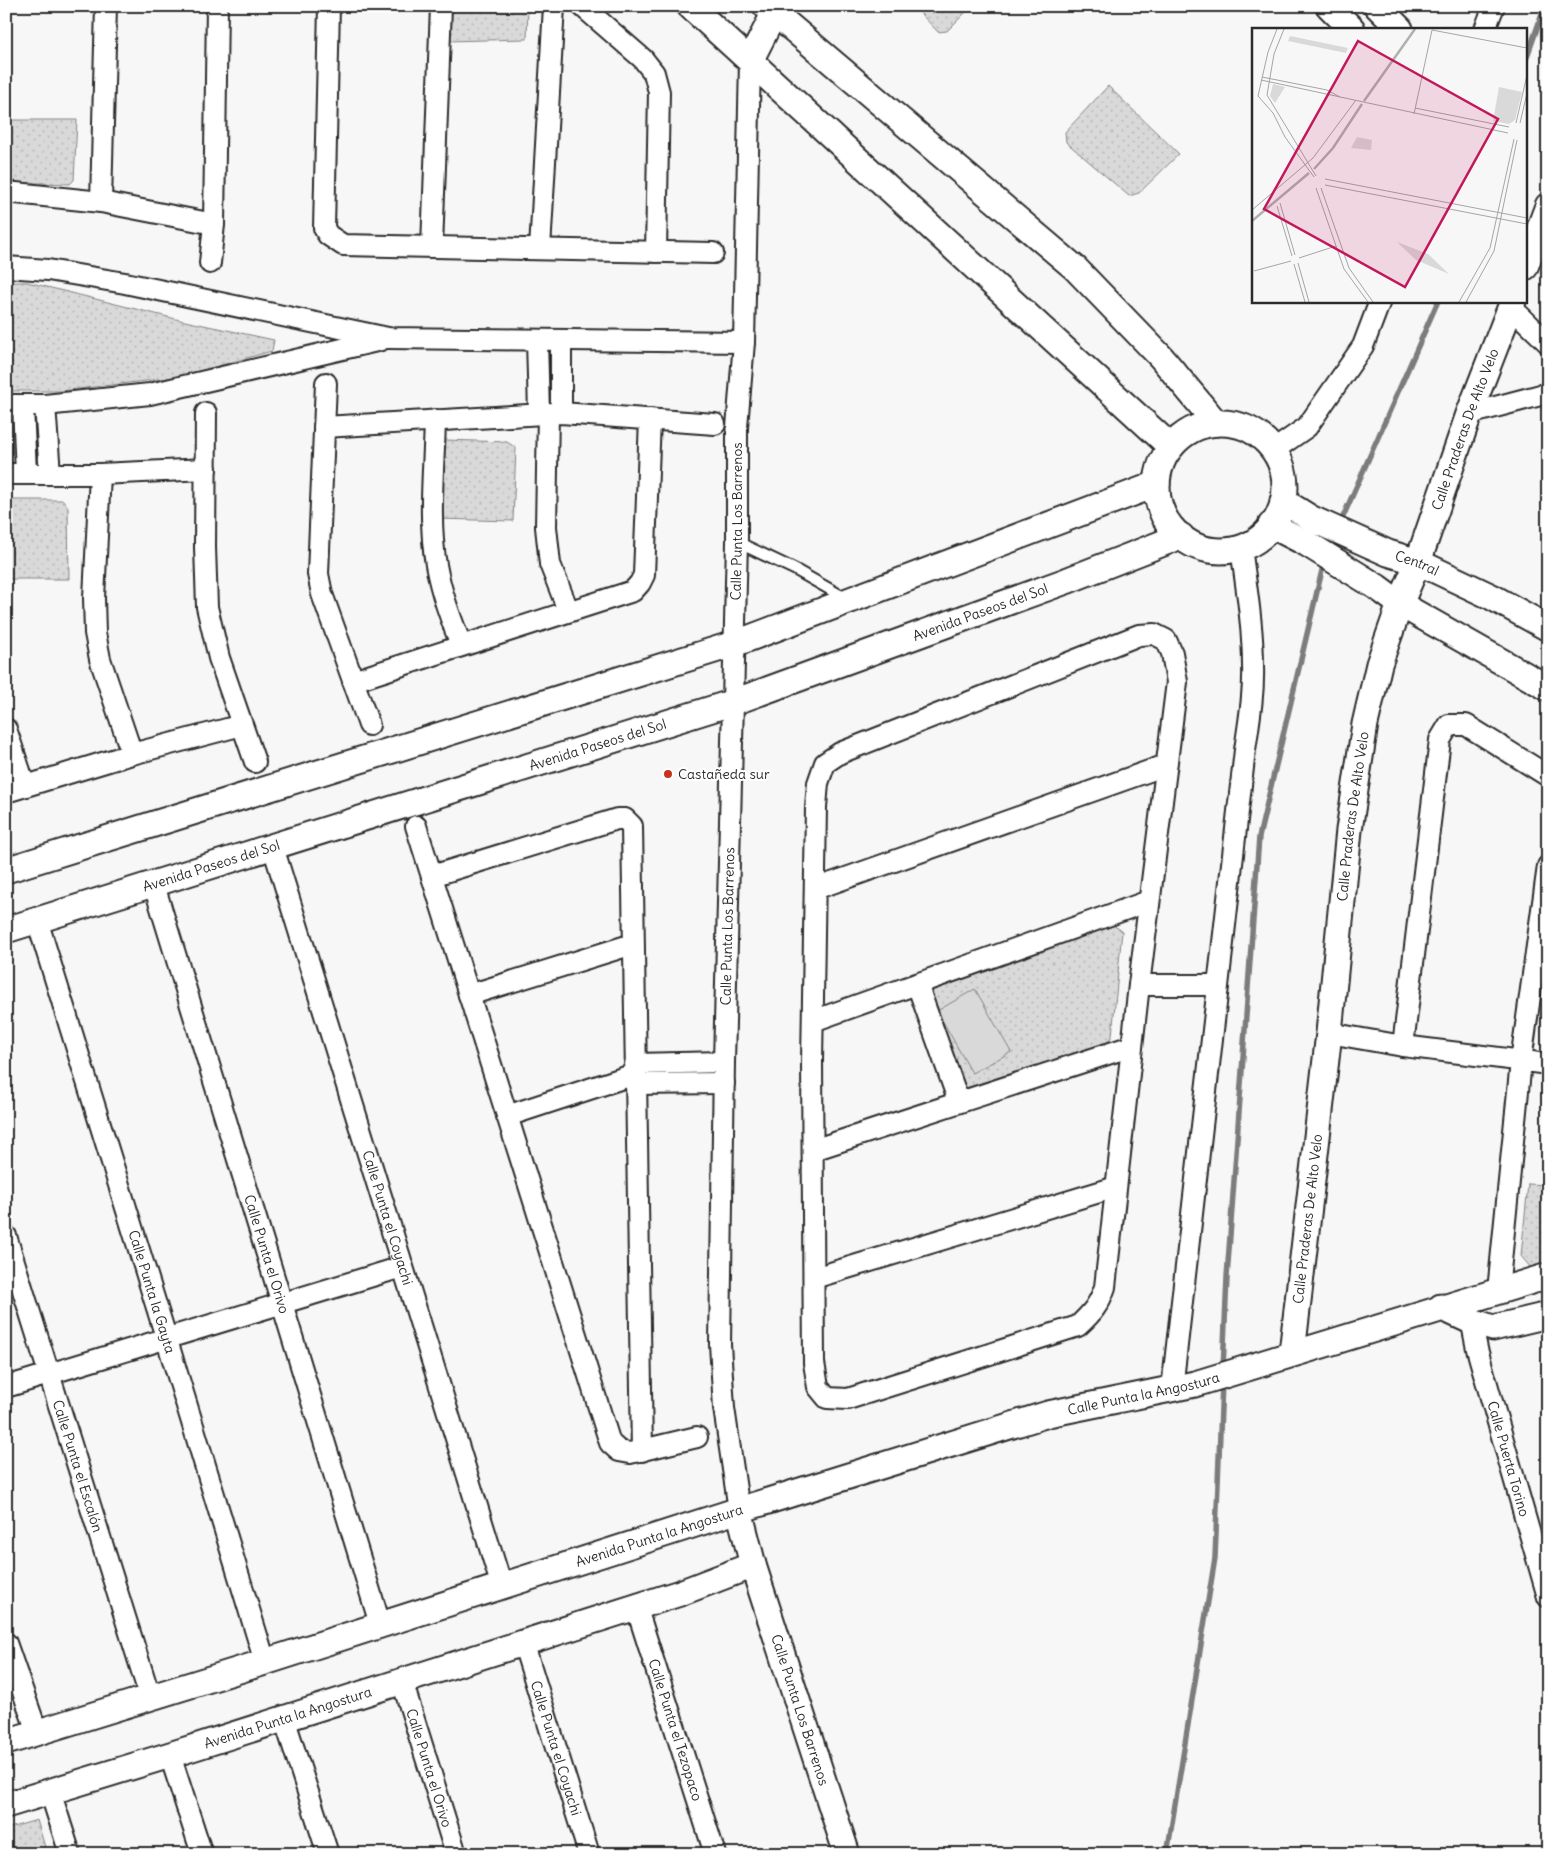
<svg xmlns="http://www.w3.org/2000/svg" width="1554" height="1860" font-family="Delius,sans-serif">
<defs>
<pattern id="grass-dots" width="8" height="8" patternUnits="userSpaceOnUse" patternTransform="scale(1.25)"><rect width="8" height="8" fill="#d9d9d9"/><path d="M2 2h.1M6 6h.1" fill="none" stroke="#bababa" stroke-width="1.8" stroke-linecap="round"/></pattern>
</defs>
<rect width="100%" height="100%" fill="#f7f7f7"/>
<filter id="ink" filterUnits="userSpaceOnUse"><feTurbulence type="fractalNoise" baseFrequency=".02" numOctaves="2"/><feDisplacementMap in="SourceGraphic" scale="10" xChannelSelector="R" yChannelSelector="G"/><feConvolveMatrix kernelMatrix="1 2 1 2 8 2 1 2 1" color-interpolation-filters="sRGB"/></filter>
<g filter="url(#ink)">
<g fill="url(#grass-dots)" stroke="#828282">
<polygon points="447,6 528,6 527,39 446,41"/>
<polygon points="919,6 972,6 947,31 938,32 920,13"/>
<polygon points="1108,86 1179,154 1139,193 1129,196 1066,142 1065,132"/>
<polygon points="6,120 77,120 74,180 70,184 6,182"/>
<polygon points="6,282 27,282 180,320 274,340 272,351 178,377 61,391 6,391"/>
<polygon points="445,440 507,442 516,448 513,521 437,519 437,447"/>
<polygon points="6,500 63,500 68,507 69,579 6,579"/>
<polygon points="1113,925 1122,931 1112,1036 1108,1042 967,1088 958,1083 927,1000 931,991"/>
<polygon points="1528,1184 1548,1185 1548,1262 1531,1268 1521,1256"/>
<polygon points="37,1820 47,1854 6,1854 6,1829"/>
</g>
<polygon fill="#d9d9d9" stroke="#828282" points="975,989 1011,1052 972,1073 937,1011"/>
<g fill="none" stroke-linecap="round" stroke-linejoin="round">
<g stroke="#7b7b7b" stroke-width="5.5">
<polyline points="1525,62 1545,6"/>
<polyline points="1339,526 1438,301"/>
<polyline points="1223,1369 1227,1277 1259,837 1324,562"/>
<polyline points="1167,1854 1215,1558 1222,1383"/>
</g>
<defs>
<polyline id="service" points="737,542 794,569 847,599"/>
<g id="minor">
<polyline points="329,6 324,228 328,235 343,245 713,253"/>
<polyline points="582,6 643,59 654,73 659,92 656,252"/>
<polyline points="1485,29 1494,6"/>
<polyline points="6,192 101,202 214,224"/>
<polyline points="101,202 106,6"/>
<polyline points="432,247 441,6"/>
<polyline points="540,249 554,6"/>
<polyline points="210,263 214,224 217,6"/>
<polyline points="6,267 48,270 125,283 388,338 744,342"/>
<polyline points="1511,307 1548,343"/>
<polyline points="537,340 539,413"/>
<polyline points="326,383 318,574 322,594 369,725"/>
<polyline points="6,405 45,405 150,394 381,340"/>
<polyline points="45,405 50,474"/>
<polyline points="23,406 26,473"/>
<polyline points="206,413 205,547 207,607 219,658 255,762"/>
<polyline points="548,413 546,527 550,564 568,610"/>
<polyline points="561,413 561,340"/>
<polyline points="1469,414 1548,393"/>
<path d="M435,420C434,468 428,518 436,565C441,593 451,619 461,645"/>
<polyline points="324,427 561,413 715,424"/>
<polyline points="1274,450 1307,427 1363,346 1380,301"/>
<polyline points="6,474 100,474 206,469"/>
<polyline points="100,474 94,598 95,633 100,659 132,754"/>
<path d="M1154,634L1166,640L1172,653L1177,682L1139,985L1105,1287C1099,1305 1092,1313 1078,1326L848,1399L827,1398L818,1387L814,1363L812,1062L816,807L818,783L825,763L840,753L1139,635Z"/>
<polyline points="353,681 633,591 640,583 644,575 650,419"/>
<polyline points="6,729 25,786"/>
<polyline points="6,792 132,754 242,725"/>
<polyline points="416,826 610,1443 619,1451 630,1453 697,1437"/>
<path id="s1" d="M273,847L502,1587"/>
<polyline points="432,876 617,819 625,819 632,826 642,1451"/>
<path id="s2" d="M154,885L380,1624"/>
<polyline points="815,889 1166,765"/>
<path id="s3" d="M37,920L166,1337L265,1662"/>
<polyline points="917,984 959,1102"/>
<polyline points="1139,985 1218,985"/>
<polyline points="469,995 633,944"/>
<polyline points="813,1021 1149,901"/>
<polyline points="1329,1033 1403,1046 1548,1064"/>
<polyline points="1403,1046 1440,740 1449,725 1466,725 1548,776"/>
<polyline points="635,1064 724,1062"/>
<polyline points="635,1084 724,1083"/>
<polyline points="507,1116 635,1074"/>
<polyline points="813,1150 1132,1046"/>
<path id="s4" d="M6,1236L150,1697"/>
<polyline points="814,1278 1116,1187"/>
<polyline points="1498,1291 1521,1061 1548,866"/>
<path id="s5" d="M1469,1309L1477,1349L1548,1597"/>
<polyline points="6,1387 402,1267"/>
<path d="M1172,1389L1245,750C1249,722 1254,694 1253,666C1253,626 1246,586 1241,547"/>
<path id="s6" d="M739,1510L724,1408L720,1344L724,1062L737,542V427L744,342L750,61"/>
<path id="s7" d="M636,1606L715,1854"/>
<path id="s8" d="M523,1642L589,1854"/>
<polyline points="6,1643 37,1732"/>
<path id="s9" d="M402,1681L456,1854"/>
<polyline points="284,1718 328,1854"/>
<polyline points="170,1755 202,1854"/>
<polyline points="50,1791 70,1854"/>
</g>
<g id="tertiary">
<polyline points="690,6 1171,447"/>
<polyline points="766,6 1075,268 1161,357 1216,423"/>
<polyline points="1329,6 1352,29"/>
<polyline points="1377,6 1400,29"/>
<polyline points="750,61 778,6"/>
<polyline points="1525,267 1548,206"/>
<circle cx="1221" cy="487" r="64"/>
<path id="s10" d="M1283,501L1312,519L1388,553L1418,562L1492,597L1548,628"/>
<polyline points="1271,525 1306,543 1377,587 1400,604 1548,688"/>
<polyline points="6,870 734,644 1157,484"/>
<path id="s11" d="M6,930L734,702L1066,581L1181,536"/>
<polyline points="1441,1307 1471,1321 1493,1328 1548,1315"/>
<path id="s12" d="M1292,1353L1329,1033L1349,830L1365,724L1379,664L1400,604L1418,562L1469,414L1513,301"/>
<path id="s13" d="M739,1510L753,1565L847,1854"/>
<path id="s14" d="M6,1742L265,1662L739,1510L1048,1414L1195,1384L1548,1276"/>
<path id="s15" d="M6,1805L170,1755L680,1593L753,1565"/>
</g>
</defs>
<use href="#service" stroke="#2b2b2b" stroke-width="14"/>
<use href="#minor" stroke="#2b2b2b" stroke-width="24"/>
<use href="#tertiary" stroke="#2b2b2b" stroke-width="29"/>
<use href="#service" stroke="#fff" stroke-width="10"/>
<use href="#minor" stroke="#fff" stroke-width="20"/>
<use href="#tertiary" stroke="#fff" stroke-width="25"/>
</g>
</g>
<circle fill="#c8321e" stroke="#fff" stroke-width="2" cx="668" cy="774" r="5"/>
<g text-anchor="middle" stroke-width="4" stroke-linejoin="round" paint-order="stroke">
<g font-size="14" fill="#2b2b2b" stroke="#fff">
<text dy="5" stroke="none"><textPath href="#s12" startOffset="945">Calle Praderas De Alto Velo</textPath></text>
<text dy="5" stroke="none"><textPath href="#s6" startOffset="990">Calle Punta Los Barrenos</textPath></text>
<text dy="5" stroke="none"><textPath href="#s10" startOffset="148">Central</textPath></text>
<text dy="5" stroke="none"><textPath href="#s11" startOffset="1025">Avenida Paseos del Sol</textPath></text>
<text dy="5" stroke="none"><textPath href="#s11" startOffset="620">Avenida Paseos del Sol</textPath></text>
<text dy="5" stroke="none"><textPath href="#s12" startOffset="540">Calle Praderas De Alto Velo</textPath></text>
<text dy="5" stroke="none"><textPath href="#s11" startOffset="215">Avenida Paseos del Sol</textPath></text>
<text dy="5" stroke="none"><textPath href="#s6" startOffset="585">Calle Punta Los Barrenos</textPath></text>
<text dy="5" stroke="none"><textPath href="#s1" startOffset="388">Calle Punta el Coyachi</textPath></text>
<text dy="5" stroke="none"><textPath href="#s12" startOffset="135">Calle Praderas De Alto Velo</textPath></text>
<text dy="5" stroke="none"><textPath href="#s2" startOffset="386">Calle Punta el Orivo</textPath></text>
<text dy="5" stroke="none"><textPath href="#s3" startOffset="389">Calle Punta la Gayta</textPath></text>
<text dy="5" stroke="none"><textPath href="#s14" startOffset="1190">Calle Punta la Angostura</textPath></text>
<text dy="5" stroke="none"><textPath href="#s5" startOffset="155">Calle Puerta Torino</textPath></text>
<text dy="5" stroke="none"><textPath href="#s4" startOffset="241">Calle Punta el Escalón</textPath></text>
<text dy="5" stroke="none"><textPath href="#s14" startOffset="685">Avenida Punta la Angostura</textPath></text>
<text dy="5" stroke="none"><textPath href="#s13" startOffset="209">Calle Punta Los Barrenos</textPath></text>
<text dy="5" stroke="none"><textPath href="#s15" startOffset="295">Avenida Punta la Angostura</textPath></text>
<text dy="5" stroke="none"><textPath href="#s7" startOffset="130">Calle Punta el Tezopaco</textPath></text>
<text dy="5" stroke="none"><textPath href="#s8" startOffset="111">Calle Punta el Coyachi</textPath></text>
<text dy="5" stroke="none"><textPath href="#s9" startOffset="91">Calle Punta el Orivo</textPath></text>
</g>
<g font-size="14" fill="#2b2b2b" stroke="#fff" text-anchor="start">
<text x="678" y="779">Castañeda sur</text>
</g>
</g>
<g transform="translate(1252 28)">
<rect width="275" height="275" fill="#f7f7f7"/>
<path d="M38,8L96,20L94,25L36,13ZM21,56L33,59L23,75L18,68ZM247,59L270,64L263,92L257,96L241,93ZM105,109L120,112L119,122L99,120ZM145,214L176,226L197,246L164,232Z" fill="#d9d9d9"/>
<path fill="none" stroke="#b0b0b0" stroke-width="2.5" d="M112,73L163,1M62,141L81,120L110,76M0,193L57,145"/>
<path fill="none" stroke="#a5a5a5" stroke-width="1" d="M25,1L16,24L6,68L21,85L33,109L62,149M32,1L22,26L15,67L64,148M10,49L75,62L88,69M9,52L256,105M163,80L257,99M162,86L180,2L275,20M264,95L275,47M268,95L275,65M73,151L275,190M73,157L275,196M64,160L92,241L116,274M69,160L97,240L121,274M28,175L43,227M25,178L40,228M0,182L61,130L104,72M47,230L84,218M46,235L57,274M42,236L53,274M2,243L39,233M207,274L238,220L262,111M214,274L242,223L265,112"/>
<path fill="#c2185b" fill-opacity="0.15" stroke="#c2185b" stroke-width="2.5" d="M106,13L246,91L153,259L12,181Z"/>
<rect width="275" height="275" fill="none" stroke="#2b2b2b" stroke-width="2.5"/>
</g>
<rect width="1554" height="1860" fill="none" stroke="#fff" stroke-width="25"/>
<rect x="12" y="12" width="1529" height="1835" fill="none" stroke="#2b2b2b" stroke-width="2" filter="url(#ink)"/>
</svg>
